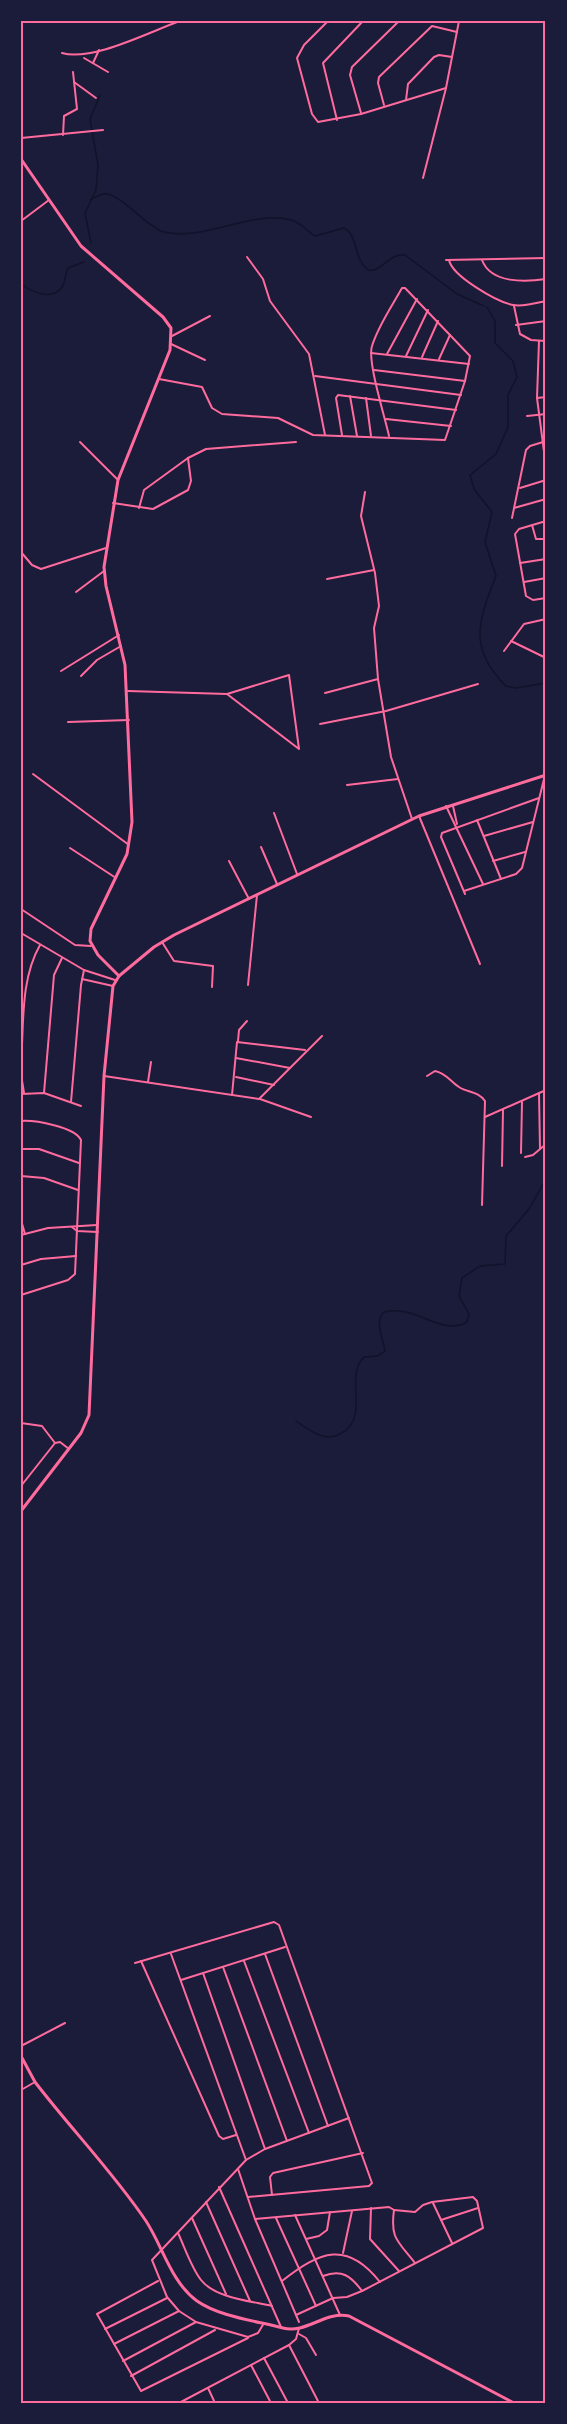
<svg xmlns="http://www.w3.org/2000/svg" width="567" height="2424" font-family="Lato,sans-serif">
<rect width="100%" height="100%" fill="#1b1b3a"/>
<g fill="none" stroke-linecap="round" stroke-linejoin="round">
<g stroke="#12122b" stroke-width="1.5">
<path d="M90,200C94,198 99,195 103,194C119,191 147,228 164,232C206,242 258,206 296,222C304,226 308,232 315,236L344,228C359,236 353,259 368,270C381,273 389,253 405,255L457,294L484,306"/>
<polyline points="91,243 85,213 96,190 98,165 90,119 100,95"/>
<path d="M21,284C31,291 52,302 62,287C66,282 65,273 68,268L84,262"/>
<path d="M487,307L495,321V343L513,361L517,377L508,395V427L496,454L470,475L474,489L492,512L485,542L496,576C478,621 468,649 506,686L516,688L546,683"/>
<path d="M296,1421C308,1429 324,1443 340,1434C372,1417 343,1378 364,1357L378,1356L385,1351C383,1338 374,1322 384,1312C416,1304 441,1337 467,1322L469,1314L459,1296L462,1278L480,1266L505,1264L506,1236L529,1209L546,1179"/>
</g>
<g stroke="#ff6b9d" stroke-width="2">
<polyline points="328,21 304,45 297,58 312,114 318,122 361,114 446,88"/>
<path d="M62,53C92,62 151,31 180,21"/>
<polyline points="84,58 108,72"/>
<polyline points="93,63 99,50"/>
<polyline points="74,82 96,98"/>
<polyline points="406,100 408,84 434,57 439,55 452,57"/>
<polyline points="384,105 378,83 379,77 432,26 457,32"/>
<polyline points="361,113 350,75 352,67 399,21"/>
<polyline points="337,120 323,63 363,21"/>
<polyline points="63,135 64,116 77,109 73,72"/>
<polyline points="21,138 103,130"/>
<polyline points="423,178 446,88 459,21"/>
<polyline points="21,221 49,200"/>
<polyline points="247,257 263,279 270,301 309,354 325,435"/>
<polyline points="446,260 546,258"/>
<path d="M449,260C452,276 497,302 513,305C522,307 537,303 546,301"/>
<path d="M482,260C491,284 526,282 546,279"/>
<polyline points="514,306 520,334 531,340 546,341"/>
<polyline points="516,325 546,321"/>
<polyline points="172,336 210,316"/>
<polyline points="539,341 537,398 546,467"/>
<polyline points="171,344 205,360"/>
<polyline points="371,353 469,364"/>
<polyline points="387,354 417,299"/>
<polyline points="406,356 428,310"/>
<polyline points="422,357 438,321"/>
<polyline points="439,359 450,335"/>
<polyline points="374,370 465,381"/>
<polyline points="315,376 461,395"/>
<path d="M159,379L202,387L212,408L222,414L278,418L313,435L445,440L465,381L470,356L405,288H402C392,306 378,326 372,346C367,361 385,417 389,436"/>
<polyline points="350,396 357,436"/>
<polyline points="366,398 371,436"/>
<polyline points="537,398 546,397"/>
<polyline points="527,416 546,414"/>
<polyline points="386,419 451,426"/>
<polyline points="342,435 336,398 338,395 456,410"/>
<polyline points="80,442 118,480"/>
<polyline points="520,488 546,480"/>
<polyline points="365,492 361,516 375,573 379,606 374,628 378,679 391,757 412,819"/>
<polyline points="113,503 153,509 188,490 191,481 188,458"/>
<polyline points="139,508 144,490 188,458 206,449 296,442"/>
<polyline points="514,508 546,499"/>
<polyline points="512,518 526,450 530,446 543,442"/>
<polyline points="546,521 519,529 515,534 526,596 533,600 546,598"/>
<polyline points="532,525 536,539 546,539"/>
<polyline points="21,552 32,565 41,569 106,548"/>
<polyline points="520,563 546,559"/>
<polyline points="327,579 374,570"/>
<polyline points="524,582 546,578"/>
<polyline points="76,592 104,571"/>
<polyline points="511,641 546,658"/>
<polyline points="504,651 524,624 546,619"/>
<polyline points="61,671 119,635"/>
<polyline points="81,676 97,660 121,646"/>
<polyline points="128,691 227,694 299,749 289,675 227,694"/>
<polyline points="325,693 378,679"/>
<polyline points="68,722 129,720"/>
<polyline points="320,724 386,711 478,684"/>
<polyline points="33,774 129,845"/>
<polyline points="347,785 398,779"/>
<polyline points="446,806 483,884"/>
<polyline points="453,806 457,824"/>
<polyline points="274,813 297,874"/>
<polyline points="419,816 480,964"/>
<polyline points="477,820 501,879"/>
<polyline points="484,836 533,822"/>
<polyline points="261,847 277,884"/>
<polyline points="70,848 116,878"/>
<polyline points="545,859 546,856"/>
<polyline points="229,861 249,899"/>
<polyline points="493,861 525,852"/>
<polyline points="464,891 516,874 522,868 545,775"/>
<polyline points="465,894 441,837 442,833 539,798"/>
<polyline points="21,909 75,945 91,946"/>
<polyline points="21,933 84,970 115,980"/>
<polyline points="162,942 174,961 213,966 212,987"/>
<polyline points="82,979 113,986"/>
<polyline points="248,985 257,895"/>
<polyline points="238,1041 239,1030 247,1021"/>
<polyline points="236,1058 290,1068"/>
<path d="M21,1064C24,1025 20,980 40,945"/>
<polyline points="21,1074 24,1093"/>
<polyline points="104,1076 259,1099 322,1036"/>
<path d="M427,1076L435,1071C446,1073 451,1082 459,1087C468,1093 478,1091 485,1101L482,1205"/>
<polyline points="236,1077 274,1085"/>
<polyline points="148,1082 151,1062"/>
<polyline points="44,1093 54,975 62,958"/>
<polyline points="539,1093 540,1149"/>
<polyline points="21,1094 44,1093 81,1106"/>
<polyline points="232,1095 237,1042 305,1050"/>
<polyline points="260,1099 311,1117"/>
<polyline points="71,1102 81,985 84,970"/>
<polyline points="485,1117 546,1090"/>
<path d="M21,1121C35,1120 75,1127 81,1140L75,1274L68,1280L21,1295"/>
<polyline points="21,1149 39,1149 79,1163"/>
<polyline points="521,1153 522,1102"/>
<polyline points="525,1157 533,1155 546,1144"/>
<polyline points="502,1166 503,1110"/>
<polyline points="21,1176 44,1178 78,1190"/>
<polyline points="21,1220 25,1234"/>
<polyline points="72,1227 77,1231 98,1232"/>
<polyline points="21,1235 48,1228 97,1225"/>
<polyline points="21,1265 41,1259 76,1256"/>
<polyline points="21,1423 42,1426 55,1443 60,1442 69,1449"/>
<polyline points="21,1486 55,1443"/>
<polyline points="171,1954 246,2160"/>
<polyline points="265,1954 328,2126"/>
<polyline points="141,1961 219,2136 223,2139 236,2135"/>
<polyline points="244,1961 309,2133"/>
<polyline points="135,1963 274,1922 279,1925 372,2183 369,2186 248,2197"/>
<polyline points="223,1967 287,2141"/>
<polyline points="203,1973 265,2149"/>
<polyline points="181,1980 285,1947"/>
<polyline points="21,2046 65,2023"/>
<polyline points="21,2090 35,2082"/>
<polyline points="238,2169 255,2219 299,2322"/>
<polyline points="219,2187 281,2327"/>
<polyline points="272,2195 270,2177 273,2173 363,2153"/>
<polyline points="206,2202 250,2301"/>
<polyline points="433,2203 452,2243"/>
<polyline points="371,2208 370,2239 399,2271"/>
<polyline points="295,2215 340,2315"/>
<polyline points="192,2218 226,2294"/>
<polyline points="276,2218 316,2306"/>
<path d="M255,2219L389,2207L394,2210C390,2239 398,2241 415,2263"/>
<polyline points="441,2220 478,2208"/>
<path d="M178,2233C185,2248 191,2267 201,2280C215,2298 251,2301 272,2306"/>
<polyline points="306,2239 319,2236 327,2230 330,2212"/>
<polyline points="343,2253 352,2211"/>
<path d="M323,2276C342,2269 351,2276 362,2291"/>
<polyline points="158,2281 97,2314 141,2391 248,2338"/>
<path d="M282,2281C320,2251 347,2240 380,2282"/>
<polyline points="296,2315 333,2298 347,2297 362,2291 483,2228 477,2201 473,2197 432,2202 423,2205 415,2212 394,2210"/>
<polyline points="264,2323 258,2333 248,2337 196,2322 179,2311 167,2297 152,2260 246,2160 265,2149 349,2118"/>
<polyline points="105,2329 167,2298"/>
<polyline points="299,2334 306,2338 316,2355"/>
<polyline points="114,2344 179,2311"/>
<polyline points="289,2345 319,2403"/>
<polyline points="264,2358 288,2403"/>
<polyline points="123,2361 196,2322"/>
<polyline points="251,2365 271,2403"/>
<polyline points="131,2376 215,2330"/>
<polyline points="208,2388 215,2403"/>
<polyline points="179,2403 289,2345 296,2339 299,2328"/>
</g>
<g stroke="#ff6b9d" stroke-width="3">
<polyline points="21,1511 81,1433 89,1415 104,1076 113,986 119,976"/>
<path d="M21,2056L35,2082C71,2129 113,2172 146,2221C163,2247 171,2282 197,2301C220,2317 257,2321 283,2328C306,2334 325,2311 349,2316L514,2403"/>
</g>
<polyline stroke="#ff6b9d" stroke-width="3" points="21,159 81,246 163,317 171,328 170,350 118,480 104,567 106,586 125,665 132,822 127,854 91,929 90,941 98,955 119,976 154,947 174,935 419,816 546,775"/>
</g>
<rect width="567" height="2424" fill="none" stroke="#1b1b3a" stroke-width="45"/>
<rect x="22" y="22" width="522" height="2380" fill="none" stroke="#ff6b9d" stroke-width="2"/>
</svg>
